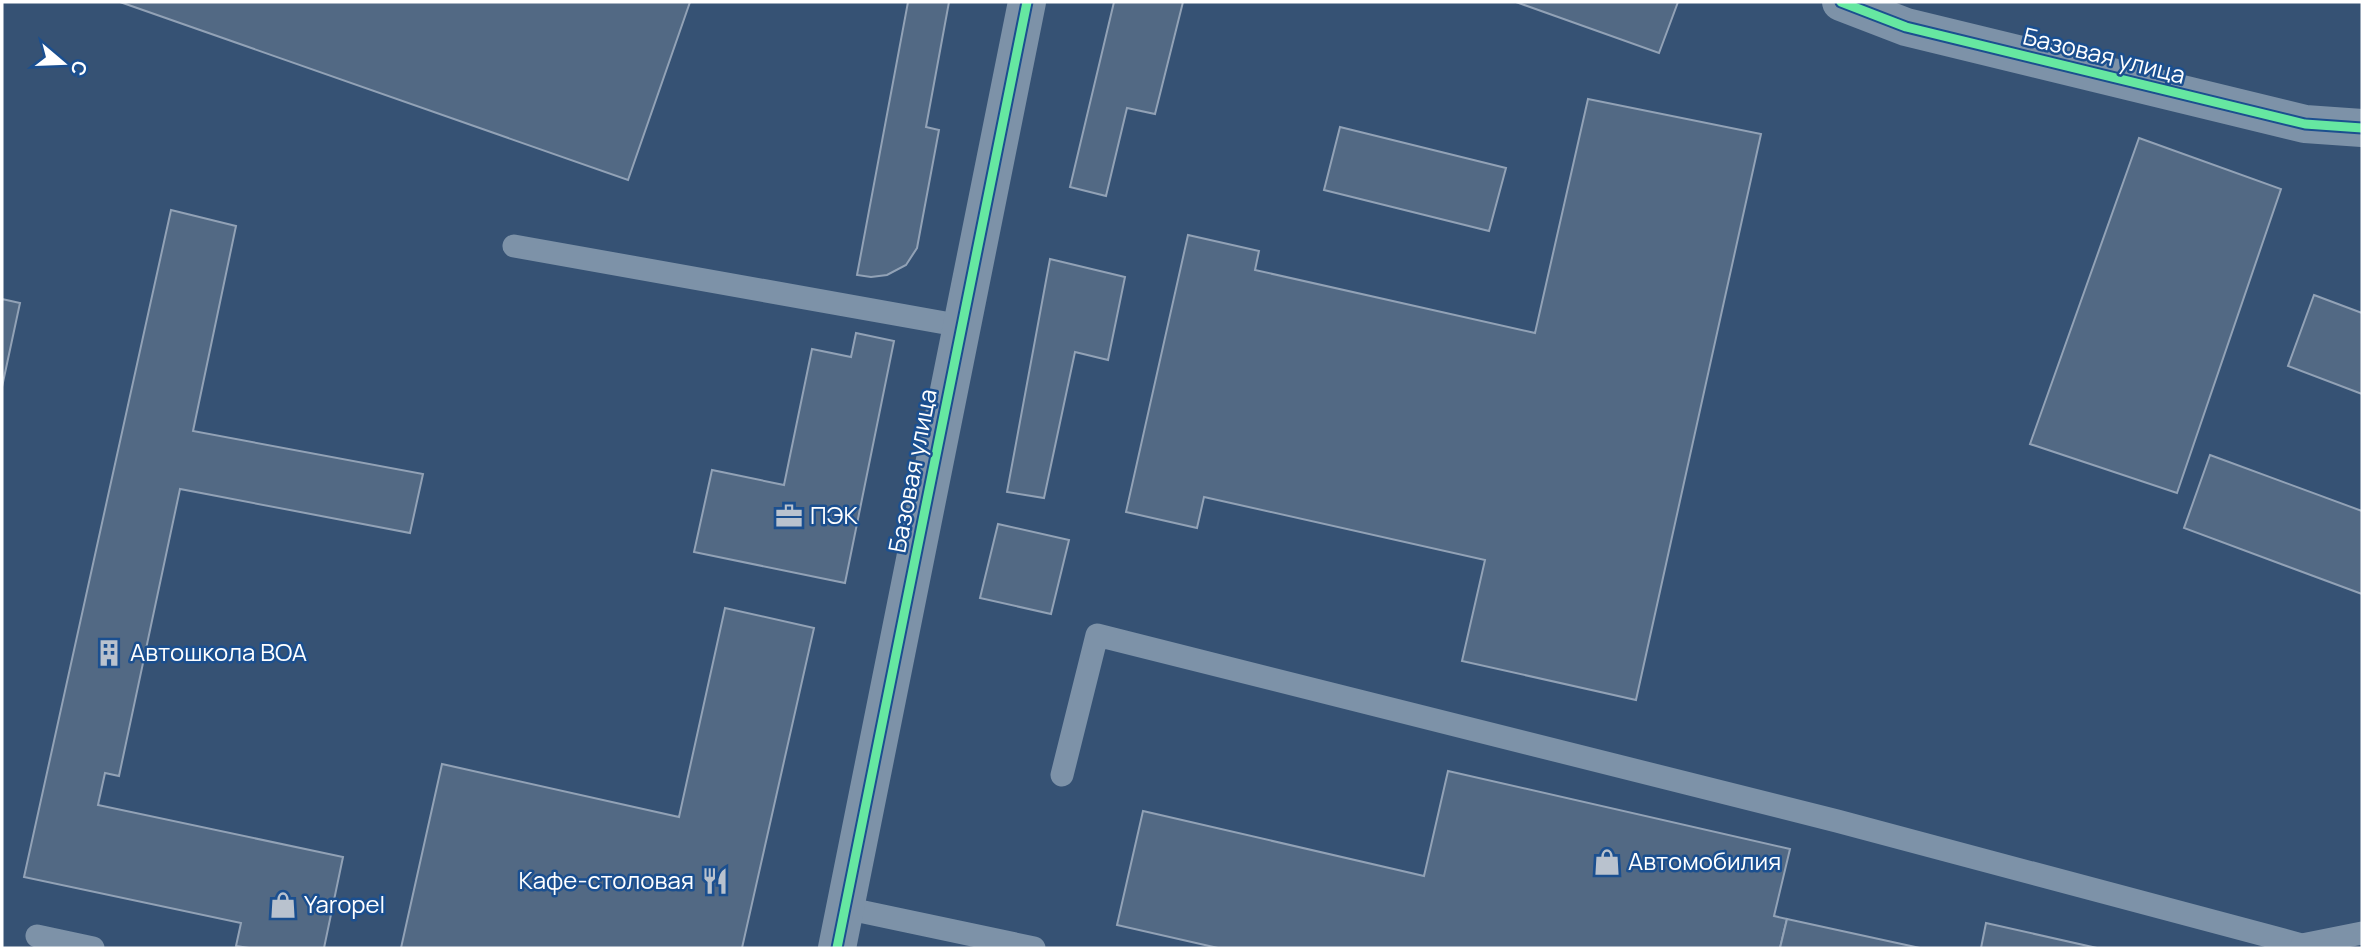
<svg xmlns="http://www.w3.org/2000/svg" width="2364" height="950" font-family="Manrope,sans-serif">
<rect width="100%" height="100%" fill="#365274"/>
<g fill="#526984" stroke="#92a2b6" stroke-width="2">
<polygon points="120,2 690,2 628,180"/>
<polygon points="908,2 949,2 926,127 939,130 917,248 906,265 887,275 871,277 857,275"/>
<polygon points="1114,2 1183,2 1155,114 1127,108 1106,196 1070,187"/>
<polygon points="1516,2 1678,2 1659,53"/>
<polygon points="1588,99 1761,134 1636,700 1462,661 1485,560 1204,497 1197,528 1126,512 1188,235 1259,251 1255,270 1535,333"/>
<polygon points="1340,127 1506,168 1489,231 1324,190"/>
<polygon points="2139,138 2281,189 2177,493 2030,444"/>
<polygon points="171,210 236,226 193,431 423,474 410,533 180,489 119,776 105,773 98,805 343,857 324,948 249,948 236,946 241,923 24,877"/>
<polygon points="1050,259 1125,277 1108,360 1075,352 1044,498 1007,492"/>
<polygon points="2314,295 2362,313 2362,394 2288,366"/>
<polygon points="2,299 20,303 2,387"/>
<polygon points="856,333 894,341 845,583 694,552 712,470 784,485 812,349 851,357"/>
<polygon points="2210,455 2362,511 2362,594 2184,528"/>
<polygon points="998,524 1069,540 1051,614 980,598"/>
<polygon points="725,608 814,628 742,948 401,948 442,764 679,817"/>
<polygon points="1448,771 1790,849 1774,916 1787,919 1780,948 1218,948 1117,925 1143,811 1424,876"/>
<polygon points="1787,919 1920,948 1780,948"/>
<polygon points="1986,923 2097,948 1981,948"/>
</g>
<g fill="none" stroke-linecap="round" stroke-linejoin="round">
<g stroke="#7d92a8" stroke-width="23">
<polyline points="514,246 962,326"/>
<polyline points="1062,775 1097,635 1837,821 2302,945 2302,948"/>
<polyline points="845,908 1034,948"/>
<polyline points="37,936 93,948"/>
<polyline points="2302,945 2362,933"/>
</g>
<g stroke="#7d92a8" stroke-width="38">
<polyline points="1841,2 1906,27 2305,124 2362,128"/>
<polyline points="837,948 1027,2"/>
</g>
<defs>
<g id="cycleway">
<polyline points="1841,2 1906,27 2305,124 2362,128"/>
<polyline points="837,948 1027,2"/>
</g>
</defs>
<use href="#cycleway" stroke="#1b4f8f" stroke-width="13"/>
<use href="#cycleway" stroke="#66e7a1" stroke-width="9"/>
</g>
<defs>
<symbol id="office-bare" viewBox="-9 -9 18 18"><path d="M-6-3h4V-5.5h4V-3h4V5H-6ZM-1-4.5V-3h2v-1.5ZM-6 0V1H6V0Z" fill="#b9c2ce" stroke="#1b4f8f" stroke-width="2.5" paint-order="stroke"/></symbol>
<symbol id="building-bare" viewBox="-9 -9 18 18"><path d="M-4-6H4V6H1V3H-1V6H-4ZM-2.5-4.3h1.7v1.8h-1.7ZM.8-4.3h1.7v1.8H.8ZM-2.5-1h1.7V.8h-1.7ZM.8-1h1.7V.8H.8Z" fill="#b9c2ce" stroke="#1b4f8f" stroke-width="2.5" paint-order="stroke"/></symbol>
<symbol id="shop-bare" viewBox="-9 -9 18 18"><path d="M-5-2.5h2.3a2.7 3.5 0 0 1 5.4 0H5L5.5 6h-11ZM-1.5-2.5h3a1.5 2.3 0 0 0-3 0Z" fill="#b9c2ce" stroke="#1b4f8f" stroke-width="2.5" paint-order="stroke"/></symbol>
<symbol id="restaurant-bare" viewBox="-9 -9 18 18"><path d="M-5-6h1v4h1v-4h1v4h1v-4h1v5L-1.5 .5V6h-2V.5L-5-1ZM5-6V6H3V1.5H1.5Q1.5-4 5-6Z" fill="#b9c2ce" stroke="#1b4f8f" stroke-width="2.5" paint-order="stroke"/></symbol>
</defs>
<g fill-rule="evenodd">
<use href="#office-bare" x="770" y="497" width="38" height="38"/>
<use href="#building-bare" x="90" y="634" width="38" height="38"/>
<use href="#shop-bare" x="1588" y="843" width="38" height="38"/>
<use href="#restaurant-bare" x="696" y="862" width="38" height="38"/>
<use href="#shop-bare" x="264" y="886" width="38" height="38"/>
</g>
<g text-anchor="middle" stroke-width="5" stroke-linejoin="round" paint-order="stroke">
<g font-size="24" fill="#fff" stroke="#1b4f8f">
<text transform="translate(2104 56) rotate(14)" y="8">Базовая улица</text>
<text transform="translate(913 471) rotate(-79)" y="8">Базовая улица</text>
</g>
<g font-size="24" fill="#fff" stroke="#1b4f8f" text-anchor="start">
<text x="810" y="524">ПЭК</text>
<text x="130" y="661">Автошкола ВОА</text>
<text x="1628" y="870">Автомобилия</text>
<text x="694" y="889" text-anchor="end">Кафе-столовая</text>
<text x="304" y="913">Yaropel</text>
</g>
</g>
<rect width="2364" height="950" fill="none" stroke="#ffffff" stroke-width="7"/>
<g transform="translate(63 63) rotate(109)" stroke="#1b4f8f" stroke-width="5" paint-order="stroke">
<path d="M0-5L12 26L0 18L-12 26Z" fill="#ffffff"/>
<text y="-10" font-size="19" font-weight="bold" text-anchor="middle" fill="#ffffff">С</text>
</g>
</svg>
